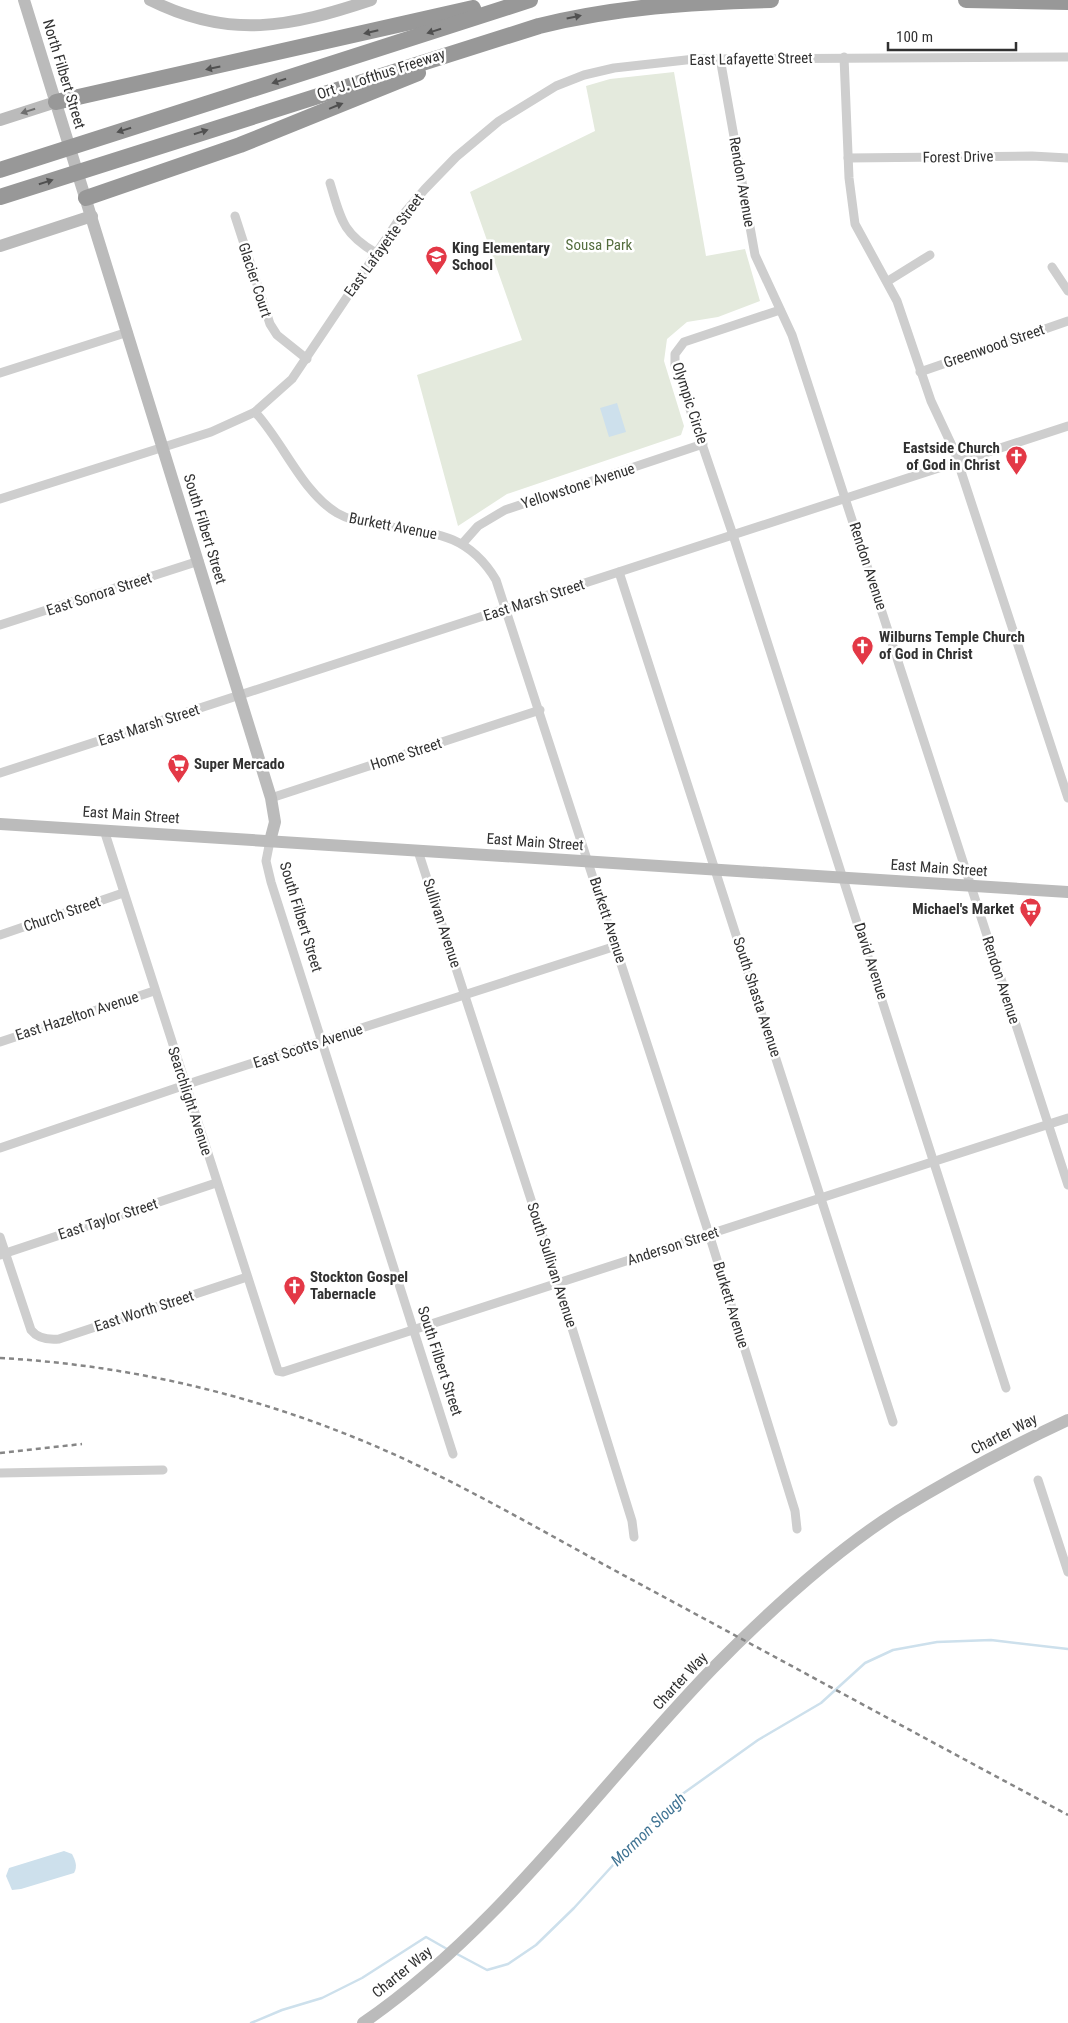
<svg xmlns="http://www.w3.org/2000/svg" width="1068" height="2023" font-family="'Roboto Condensed',sans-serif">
<rect width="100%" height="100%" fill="#fff"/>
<polygon fill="#e4eadd" points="674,72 706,256 745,249 760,301 718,317 687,322 667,339 664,361 684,426 681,435 507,494 458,526 417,375 522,340 470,192 595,131 586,86 610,79"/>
<g fill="#cde0ec">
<polygon points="617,403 626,432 609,437 600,408"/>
<path d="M64,1851L72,1854C75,1860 78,1866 74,1873L21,1889L12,1890L6,1876L9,1868Z"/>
</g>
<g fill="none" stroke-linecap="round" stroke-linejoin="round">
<g stroke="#cde0ec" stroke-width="2.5">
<polyline points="457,1954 487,1970 508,1964 536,1945 574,1908 654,1820 681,1795 758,1740 821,1703 865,1663 893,1650 937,1642 991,1640 1068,1649"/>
<polyline points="251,2023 282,2010 322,1998 362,1978 426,1937 447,1949"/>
</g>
<g stroke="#cecece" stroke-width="9">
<polyline points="844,57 849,178 855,224 897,301 931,401 954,450 1068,798"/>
<polyline points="720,58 755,255 792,335 1068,1185"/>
<polyline points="848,158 1032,156 1068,158"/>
<path d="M330,183C341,219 342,233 376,253"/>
<polyline points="235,216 270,324 277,335 307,359"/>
<polyline points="1052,267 1068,291"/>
<polyline points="888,281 930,255"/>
<polyline points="780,310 684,342 675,354 675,365 733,535 1006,1388"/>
<polyline points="920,372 1068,321"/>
<polyline points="0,373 128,332"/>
<path d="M255,412C283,442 302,492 337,513C349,520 363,523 377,525C428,533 466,530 496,580L709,1234L795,1511L797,1529"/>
<polyline points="0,499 211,432 255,412 292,379 400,218 425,189 456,157 499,121 556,86 584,75 614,68 695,59 1068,57"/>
<polyline points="462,544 478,526 505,510 703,444"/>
<polyline points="619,572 893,1422"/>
<polyline points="0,625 199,561"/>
<polyline points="0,773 1068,426"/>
<polyline points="271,798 540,710"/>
<polyline points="104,830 278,1371 283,1372 1068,1118"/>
<polyline points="270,841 266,861 271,882 453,1454"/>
<polyline points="418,851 558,1283 632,1521 634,1537"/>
<polyline points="0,935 123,893"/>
<polyline points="0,1042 154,991"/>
<polyline points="0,1148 197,1081 616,946"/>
<path d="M0,1237L31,1330C38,1339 48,1340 59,1339L247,1277"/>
<polyline points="0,1255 216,1183"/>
<polyline points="0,1473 163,1470"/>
<polyline points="1038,1480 1068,1572"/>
</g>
<g stroke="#bbb" stroke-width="12">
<polyline points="24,0 271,798 275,822 270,841"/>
<path d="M150,0C230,40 290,27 371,0"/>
<polyline points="0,120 56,102"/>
<polyline points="0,246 92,216"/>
<polyline points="0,824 1068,892"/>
<path d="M363,2023C501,1928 597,1788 712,1669C767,1613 832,1553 898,1511C953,1477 1010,1447 1068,1420"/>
</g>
<g stroke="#989898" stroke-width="16">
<polyline points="966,0 1068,2"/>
<polyline points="56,102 473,8"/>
<polyline points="0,170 530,0"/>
<path d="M0,197L539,26C616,7 692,2 771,0"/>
<polyline points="86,198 240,145 418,73"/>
</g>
<g stroke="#868686" stroke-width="2.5" stroke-dasharray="5 4" stroke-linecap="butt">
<path d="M0,1358C146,1366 288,1403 419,1466C494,1502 565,1544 638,1583C781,1660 924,1738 1068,1815"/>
<polyline points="0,1453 82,1444"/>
</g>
</g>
<defs><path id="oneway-solid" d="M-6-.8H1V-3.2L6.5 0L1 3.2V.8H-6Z" transform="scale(1.25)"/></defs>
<g fill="#505050">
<use href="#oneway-solid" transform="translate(574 17) rotate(-12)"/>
<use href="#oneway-solid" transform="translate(434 31) rotate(162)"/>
<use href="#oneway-solid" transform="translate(371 32) rotate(167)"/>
<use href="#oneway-solid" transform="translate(213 68) rotate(168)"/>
<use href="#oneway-solid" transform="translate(279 81) rotate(162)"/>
<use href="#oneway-solid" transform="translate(336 106) rotate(-22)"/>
<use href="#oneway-solid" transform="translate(124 130) rotate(162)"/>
<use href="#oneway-solid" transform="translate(201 132) rotate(-18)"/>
<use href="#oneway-solid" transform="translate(46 182) rotate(-18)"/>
</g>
<use fill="#6f6f6f" href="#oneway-solid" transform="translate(28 111) rotate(162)"/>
<defs>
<symbol id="school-pin" viewBox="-11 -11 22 30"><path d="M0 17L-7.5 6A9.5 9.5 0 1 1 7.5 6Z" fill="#e33846" stroke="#fff"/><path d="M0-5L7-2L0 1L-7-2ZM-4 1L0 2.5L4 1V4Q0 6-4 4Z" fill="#fff"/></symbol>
<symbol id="church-pin" viewBox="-11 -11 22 30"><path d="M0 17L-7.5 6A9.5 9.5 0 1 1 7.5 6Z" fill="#e33846" stroke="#fff"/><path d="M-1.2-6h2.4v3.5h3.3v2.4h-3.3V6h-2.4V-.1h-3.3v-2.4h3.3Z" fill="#fff"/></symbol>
<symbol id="supermarket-pin" viewBox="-11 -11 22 30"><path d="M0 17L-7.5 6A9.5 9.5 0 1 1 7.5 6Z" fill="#e33846" stroke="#fff"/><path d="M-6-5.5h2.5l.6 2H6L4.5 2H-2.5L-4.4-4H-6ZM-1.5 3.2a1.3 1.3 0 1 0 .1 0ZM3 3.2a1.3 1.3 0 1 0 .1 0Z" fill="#fff"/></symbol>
</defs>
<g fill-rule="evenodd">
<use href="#school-pin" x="424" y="244" width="25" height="34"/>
<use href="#church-pin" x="1004" y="444" width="25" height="34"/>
<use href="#church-pin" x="850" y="634" width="25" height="34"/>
<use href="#supermarket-pin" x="166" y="752" width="25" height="34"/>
<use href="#supermarket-pin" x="1018" y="896" width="25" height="34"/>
<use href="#church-pin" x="282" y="1274" width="25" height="34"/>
</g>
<g text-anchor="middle" stroke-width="5" stroke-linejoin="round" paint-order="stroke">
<g font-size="15" fill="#313131" stroke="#fff">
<text transform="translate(751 59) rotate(-1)" y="5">East Lafayette Street</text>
<text transform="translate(64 74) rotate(73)" y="5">North Filbert Street</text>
<text transform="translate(381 74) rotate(-18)" y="5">Ort J. Lofthus Freeway</text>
<text transform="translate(958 157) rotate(-1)" y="5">Forest Drive</text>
<text transform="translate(742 182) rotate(80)" y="5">Rendon Avenue</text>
<text transform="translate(384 245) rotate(-54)" y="5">East Lafayette Street</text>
<text transform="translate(255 280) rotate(72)" y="5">Glacier Court</text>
<text transform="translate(994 346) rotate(-19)" y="5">Greenwood Street</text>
<text transform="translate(690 403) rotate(72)" y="5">Olympic Circle</text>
<text transform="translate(578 486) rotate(-18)" y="5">Yellowstone Avenue</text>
<text transform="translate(393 526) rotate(11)" y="5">Burkett Avenue</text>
<text transform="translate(205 529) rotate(73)" y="5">South Filbert Street</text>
<text transform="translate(868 566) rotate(72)" y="5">Rendon Avenue</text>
<text transform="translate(99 594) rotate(-18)" y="5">East Sonora Street</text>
<text transform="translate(534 600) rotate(-18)" y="5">East Marsh Street</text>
<text transform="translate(149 725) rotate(-18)" y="5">East Marsh Street</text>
<text transform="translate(406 754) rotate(-18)" y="5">Home Street</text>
<text transform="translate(131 815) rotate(4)" y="5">East Main Street</text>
<text transform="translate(535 842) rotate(4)" y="5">East Main Street</text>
<text transform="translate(939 868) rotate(4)" y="5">East Main Street</text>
<text transform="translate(62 914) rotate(-19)" y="5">Church Street</text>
<text transform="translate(301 917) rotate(73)" y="5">South Filbert Street</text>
<text transform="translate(608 920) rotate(72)" y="5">Burkett Avenue</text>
<text transform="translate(442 923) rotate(72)" y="5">Sullivan Avenue</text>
<text transform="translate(871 961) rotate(72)" y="5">David Avenue</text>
<text transform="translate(1001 980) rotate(72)" y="5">Rendon Avenue</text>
<text transform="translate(757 997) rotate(72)" y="5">South Shasta Avenue</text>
<text transform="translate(77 1016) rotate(-18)" y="5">East Hazelton Avenue</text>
<text transform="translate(308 1046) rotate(-18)" y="5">East Scotts Avenue</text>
<text transform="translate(190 1101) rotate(72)" y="5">Searchlight Avenue</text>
<text transform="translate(108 1219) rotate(-18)" y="5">East Taylor Street</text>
<text transform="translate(673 1246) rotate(-18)" y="5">Anderson Street</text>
<text transform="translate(552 1265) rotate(72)" y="5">South Sullivan Avenue</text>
<text transform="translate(731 1305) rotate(73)" y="5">Burkett Avenue</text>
<text transform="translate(144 1311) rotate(-18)" y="5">East Worth Street</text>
<text transform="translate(440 1361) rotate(72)" y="5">South Filbert Street</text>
<text transform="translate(1004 1434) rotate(-27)" y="5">Charter Way</text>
<text transform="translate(680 1681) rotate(-47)" y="5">Charter Way</text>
<text transform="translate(402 1972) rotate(-39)" y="5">Charter Way</text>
</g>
<g font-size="15" fill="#546d3e" stroke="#fff">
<text x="599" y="250">Sousa Park</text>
</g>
<g font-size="15" font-weight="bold" fill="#313131" stroke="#fff" text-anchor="start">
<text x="452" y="253">King Elementary<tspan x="452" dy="17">School</tspan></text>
<text x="1000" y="453" text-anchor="end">Eastside Church<tspan x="1000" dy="17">of God in Christ</tspan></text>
<text x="879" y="642">Wilburns Temple Church<tspan x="879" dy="17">of God in Christ</tspan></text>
<text x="194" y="769">Super Mercado</text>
<text x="1014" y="914" text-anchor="end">Michael's Market</text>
<text x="310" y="1282">Stockton Gospel<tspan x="310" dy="17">Tabernacle</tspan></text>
</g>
<g font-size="16" font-style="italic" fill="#3f7393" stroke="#fff">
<text transform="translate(648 1829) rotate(-44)" y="6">Mormon Slough</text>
</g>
</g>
<path d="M888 42v8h128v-8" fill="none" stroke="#313131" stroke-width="2.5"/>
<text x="896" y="42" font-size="15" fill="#313131" stroke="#ffffff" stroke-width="4" paint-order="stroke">100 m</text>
</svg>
